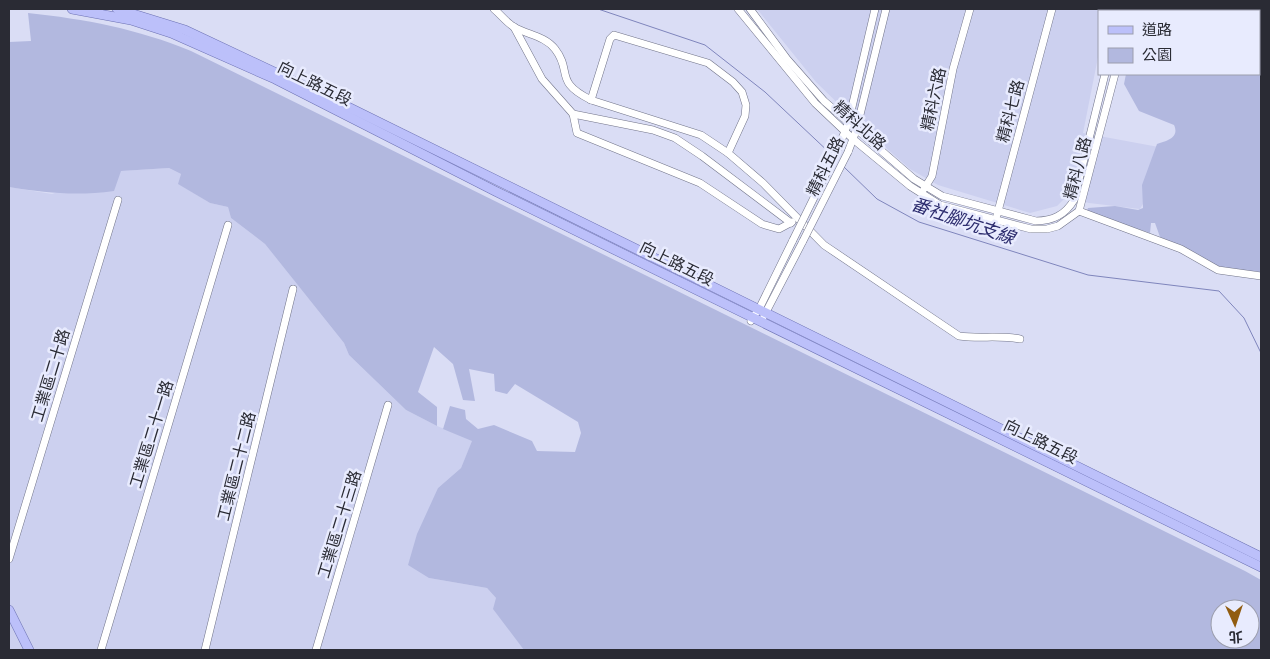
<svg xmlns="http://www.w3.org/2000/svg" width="1270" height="659" font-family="'Playfair Display','Noto Sans TC',serif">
<rect width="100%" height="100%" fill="#daddf5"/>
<g fill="#ccd0ef">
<polygon points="757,9 1107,9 1107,11 1099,11 1099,52 1083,133 1164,148 1147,197 1140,209 1089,203 1066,197 1057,206 1030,213 938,185 910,169 859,124 816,82"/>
<polygon points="169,168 181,174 179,184 210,203 228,207 231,218 265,244 344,343 349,355 406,410 437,426 473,440 461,468 438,488 429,578 487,588 496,598 524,650 9,650 9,187 52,194 121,171"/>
</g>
<g fill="#b2b8df" fill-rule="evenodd">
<path d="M1125,9H1261V272L1222,268L1214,265L1160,237L1155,223H1151L1150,233L1086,212L1088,208L1115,206L1138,210L1143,208L1142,185L1157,144C1166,141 1180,138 1174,125L1139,111L1124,84L1126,74H1259V11H1124Z"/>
<path d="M28,13C85,19 138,29 191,51L1245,571L1261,580V650H524L493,609L496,598L487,588L429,578L408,565L417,534L438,488L461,468L472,441L443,429L450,406L465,410L466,419L478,429L494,425L532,441L537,451L575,452L581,433L578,422L515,384L507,394L495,391L494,374L469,369L475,401L463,400L453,364L434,347L418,392L437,407V426L406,410L349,355L344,343L265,244L231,218L228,207L210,203L178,184L181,174L169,168L121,171L114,191C76,196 47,193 9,187V42L31,41ZM1220,609H1250V639H1220Z"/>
</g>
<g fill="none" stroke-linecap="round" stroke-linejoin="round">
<g stroke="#7f85bc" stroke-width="1">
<polyline points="598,9 705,45 765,92 832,155"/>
<polyline points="1216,9 1218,11"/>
<polyline points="1259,28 1261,29"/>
<polyline points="844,167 877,199 919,222 1088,275 1219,291 1244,318 1261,353"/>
</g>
<defs>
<g id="minor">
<path d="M494,9C501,15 507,23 514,27C528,35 545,36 555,49C573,72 553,81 591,100L701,135L728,153"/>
<polyline points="738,9 815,103 853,139 910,186 940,205 1031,229 1047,229 1058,226 1079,211 1115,74"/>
<path d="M750,9L787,59L824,101L914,179L942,196L1036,221C1053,221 1065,215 1074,200L1105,74"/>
<polyline points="1115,11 1115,9"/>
<polyline points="1126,11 1126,9"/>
<polyline points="514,27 542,79 573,114 653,130 675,138 702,156 791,223"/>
<path d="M591,100L610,39L614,35L708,63L733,82L742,92L746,105L745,116L728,153L763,183L824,245L959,336C979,339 999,335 1020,339"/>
<polyline points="573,114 577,133 700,183 762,224 779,229 792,222"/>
<polyline points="848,152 856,131 886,9"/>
<polyline points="836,153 848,124 875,9"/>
<polyline points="924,189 932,176 953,69 970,9"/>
<polyline points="1079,211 1181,249 1218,270 1261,276"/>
<polyline points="997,215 1052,9"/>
<polyline points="764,316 803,241"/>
<polyline points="751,321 761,305 793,240"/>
<polyline points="9,559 118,200"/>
<polyline points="101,650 228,225"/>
<polyline points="205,650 293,289"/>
<polyline points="316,650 388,405"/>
</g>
<g id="major">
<polyline points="72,9 131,20 171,33 275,79 495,191 1261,567"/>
<polyline points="117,9 185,30 340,103 1261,557"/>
<polyline points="9,610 29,650"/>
</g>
</defs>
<use href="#minor" stroke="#717489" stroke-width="8"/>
<use href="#major" stroke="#6c71b3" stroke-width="10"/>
<use href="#minor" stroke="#fff" stroke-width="7"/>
<use href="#major" stroke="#bcc0fa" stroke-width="9"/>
<defs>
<g id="minor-bridge">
<polyline points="793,240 836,153"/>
<polyline points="803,241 848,152"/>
</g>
</defs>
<use href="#minor-bridge" stroke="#717489" stroke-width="8" stroke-linecap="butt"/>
<use href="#minor-bridge" stroke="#fff" stroke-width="7"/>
</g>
<g text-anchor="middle" stroke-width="5" stroke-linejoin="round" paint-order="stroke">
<g font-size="16" fill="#2a2b34" stroke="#e8ebfe">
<text transform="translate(315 83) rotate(26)" y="6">向上路五段</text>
<text transform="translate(933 99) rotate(-78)" y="6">精科六路</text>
<text transform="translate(1010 111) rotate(-75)" y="6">精科七路</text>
<text transform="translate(860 125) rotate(42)" y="6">精科北路</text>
<text transform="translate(825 166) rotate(-64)" y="6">精科五路</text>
<text transform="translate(1077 168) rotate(-75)" y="6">精科八路</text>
<text transform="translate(677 263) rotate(26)" y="6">向上路五段</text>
<text transform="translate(50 375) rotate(-73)" y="6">工業區二十路</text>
<text transform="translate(151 434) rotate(-73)" y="6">工業區二十一路</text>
<text transform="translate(1041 441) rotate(26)" y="6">向上路五段</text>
<text transform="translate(236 466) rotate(-76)" y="6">工業區二十二路</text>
<text transform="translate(339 524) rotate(-73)" y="6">工業區二十三路</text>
</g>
<g font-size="18" font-style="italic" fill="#2c2c6e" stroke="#e8ebfe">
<text transform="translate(963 221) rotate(19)" y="6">番社腳坑支線</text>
</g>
</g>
<rect width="1270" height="659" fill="none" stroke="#2a2b34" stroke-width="20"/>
<rect x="1098" y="10" width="162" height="65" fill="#e8ebfe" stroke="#9c9ead"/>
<rect x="1108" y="26" width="25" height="8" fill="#bcc0fa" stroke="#9c9ead"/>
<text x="1142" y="35" font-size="15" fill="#2a2b34">道路</text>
<rect x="1108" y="48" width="25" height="15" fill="#b2b8df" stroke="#9c9ead"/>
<text x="1142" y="60" font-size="15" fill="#2a2b34">公園</text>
<g transform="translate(1235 624) rotate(177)"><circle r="24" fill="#e8ebfe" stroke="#9c9ead"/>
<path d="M0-4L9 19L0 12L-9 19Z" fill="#915c10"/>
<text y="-8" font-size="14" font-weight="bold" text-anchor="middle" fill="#2a2b34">北</text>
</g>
</svg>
